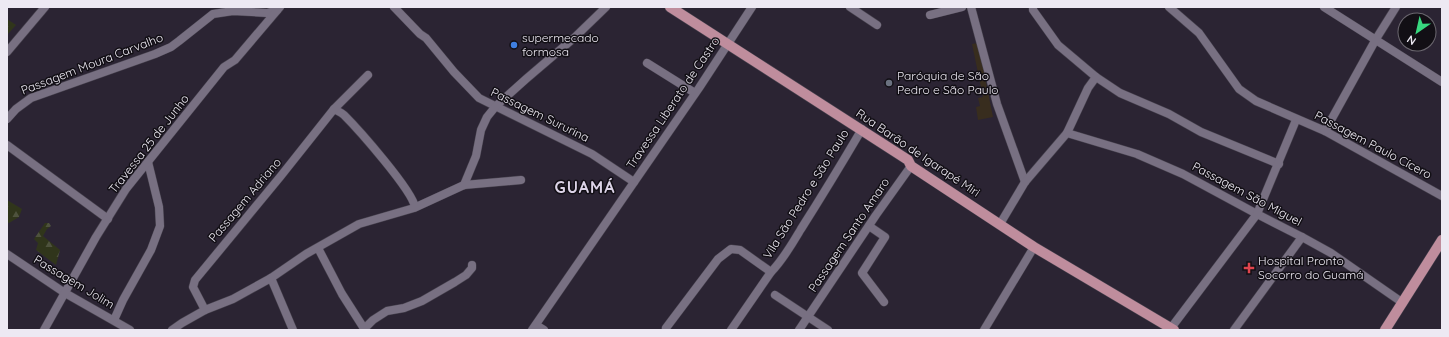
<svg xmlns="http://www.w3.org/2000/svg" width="1449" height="337" font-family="Quicksand,sans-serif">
<defs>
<pattern id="forest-firs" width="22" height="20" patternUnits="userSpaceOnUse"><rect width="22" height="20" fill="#30351b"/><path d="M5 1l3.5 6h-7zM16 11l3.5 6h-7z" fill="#4e523d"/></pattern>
</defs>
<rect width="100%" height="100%" fill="#2b2433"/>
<polygon fill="#382d1e" points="978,43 993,117 978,120 976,107 980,106 978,98 983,97 972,44"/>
<g fill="url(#forest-firs)">
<polygon points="7,19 16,25 7,35"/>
<polygon points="7,200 22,209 19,217 9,223 7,222"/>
<polygon points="45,223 49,223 51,226 47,229 43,236 60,250 56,265 36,250 38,243 34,239"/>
</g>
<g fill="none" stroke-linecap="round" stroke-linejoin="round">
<defs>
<g id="minor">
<polyline points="394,7 420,34 426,38 454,72 479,98 592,154 634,182"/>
<polyline points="850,7 877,25"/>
<polyline points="971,7 997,104 1025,182"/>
<polyline points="1033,7 1033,10 1058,45 1096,77 1120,93 1169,114 1201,132 1279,164"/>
<polyline points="1169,7 1199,33 1239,89 1256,101 1325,131 1442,196"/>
<polyline points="1324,7 1442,82"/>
<polyline points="930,15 962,7"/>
<polyline points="7,52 45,7"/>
<polyline points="647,63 695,93"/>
<path d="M334,109C337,111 341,112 344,115C359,130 412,190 415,207"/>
<polyline points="7,119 16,109 31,98 155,54 171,47 179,41 213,14 233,11 267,13 277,10"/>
<polyline points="1325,131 1376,39 1396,7"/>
<polyline points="1067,133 1137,154 1183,174 1257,214 1302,237 1331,253 1403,303"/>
<polyline points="7,145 108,219"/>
<polyline points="464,185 476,156 481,130 487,117 496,106 526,79 574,38 606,7"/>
<polyline points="1000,224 1025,182 1067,133 1088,88 1096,77"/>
<polyline points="869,226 885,237 862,273 884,302"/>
<polyline points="318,248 342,294 365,330"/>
<polyline points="7,254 65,293 130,330"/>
<polyline points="271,278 293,330"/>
<polyline points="775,295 828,330"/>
<polyline points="205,310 193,287 195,280 280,177 334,109 368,75"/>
<polyline points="114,320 123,300 151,250 160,226 159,207 148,162"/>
<polyline points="536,325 544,330"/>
<polyline points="666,328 718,259 731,249 740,250 771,272"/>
<polyline points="1171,328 1257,214 1296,120"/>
<polyline points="364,329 373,320 387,311 404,308 422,301 455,282 466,275 472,268 472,265"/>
<polyline points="44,330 96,237 126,189 224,67 235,60 280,7"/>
<polyline points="172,330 182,323 205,310 233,299 271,278 306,254 359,224 414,208 464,185 521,180"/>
<polyline points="532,330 699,88 752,7"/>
<path d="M731,330L771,272C783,260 792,244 801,229C822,196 842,163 862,129"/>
<polyline points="799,330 876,215 911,166"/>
<polyline points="984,330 1034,247"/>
<polyline points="1234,330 1302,237"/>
</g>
<g id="major">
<polyline points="670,7 908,160 911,166 1034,247 1174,330"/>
<polyline points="1385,330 1442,240"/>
</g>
</defs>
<use href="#minor" stroke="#47424e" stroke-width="9"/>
<use href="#major" stroke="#47424e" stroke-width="11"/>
<use href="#minor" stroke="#787082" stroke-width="8"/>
<use href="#major" stroke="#bf8d9d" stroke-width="10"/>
</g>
<circle fill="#3f7fe0" stroke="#120f15" stroke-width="1.5" cx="514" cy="45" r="4"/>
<circle fill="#6b7280" stroke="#120f15" stroke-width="1.5" cx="889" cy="83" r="4"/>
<path fill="#e0444e" stroke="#120f15" stroke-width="1.5" d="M1247 262h4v4h4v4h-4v4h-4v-4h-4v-4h4z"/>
<g text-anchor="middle" stroke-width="3" stroke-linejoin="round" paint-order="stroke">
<g font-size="12" fill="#ede9f3" stroke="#120f15" text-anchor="start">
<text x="522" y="42">supermecado<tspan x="522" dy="14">formosa</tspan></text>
<text x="897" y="80">Paróquia de São<tspan x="897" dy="14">Pedro e São Paulo</tspan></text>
<text x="1258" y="265">Hospital Pronto<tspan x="1258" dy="14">Socorro do Guamá</tspan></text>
</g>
<g font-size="12" fill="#ede9f3" stroke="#120f15">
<text transform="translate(92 64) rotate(-21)" y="4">Passagem Moura Carvalho</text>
<text transform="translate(673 103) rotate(-56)" y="4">Travessa Liberato de Castro</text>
<text transform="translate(540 115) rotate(26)" y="4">Passagem Sururina</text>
<text transform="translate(149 144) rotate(-52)" y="4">Travessa 25 de Junho</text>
<text transform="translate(1373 145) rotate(28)" y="4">Passagem Paulo Cícero</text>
<text transform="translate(918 153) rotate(34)" y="4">Rua Barão de Igarapé Miri</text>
<text transform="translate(806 194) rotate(-58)" y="4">Vila São Pedro e São Paulo</text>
<text transform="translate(1247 194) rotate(28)" y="4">Passagem São Miguel</text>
<text transform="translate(245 200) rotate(-50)" y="4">Passagem Adriano</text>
<text transform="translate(849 235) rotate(-56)" y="4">Passagem Santo Amaro</text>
<text transform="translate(74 282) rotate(31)" y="4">Passagem Jolim</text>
</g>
<g font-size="16" font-weight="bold" letter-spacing="1" fill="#dcd3e7" stroke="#120f15">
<text x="585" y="193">GUAMÁ</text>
</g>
</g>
<rect width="1449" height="337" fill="none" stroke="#ede9f3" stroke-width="16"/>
<g transform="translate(1417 32) rotate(214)"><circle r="19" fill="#120f15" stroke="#6a666e"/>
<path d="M0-3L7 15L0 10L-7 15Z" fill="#38d87f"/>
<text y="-6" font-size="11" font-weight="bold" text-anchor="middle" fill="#ede9f3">N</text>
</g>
</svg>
